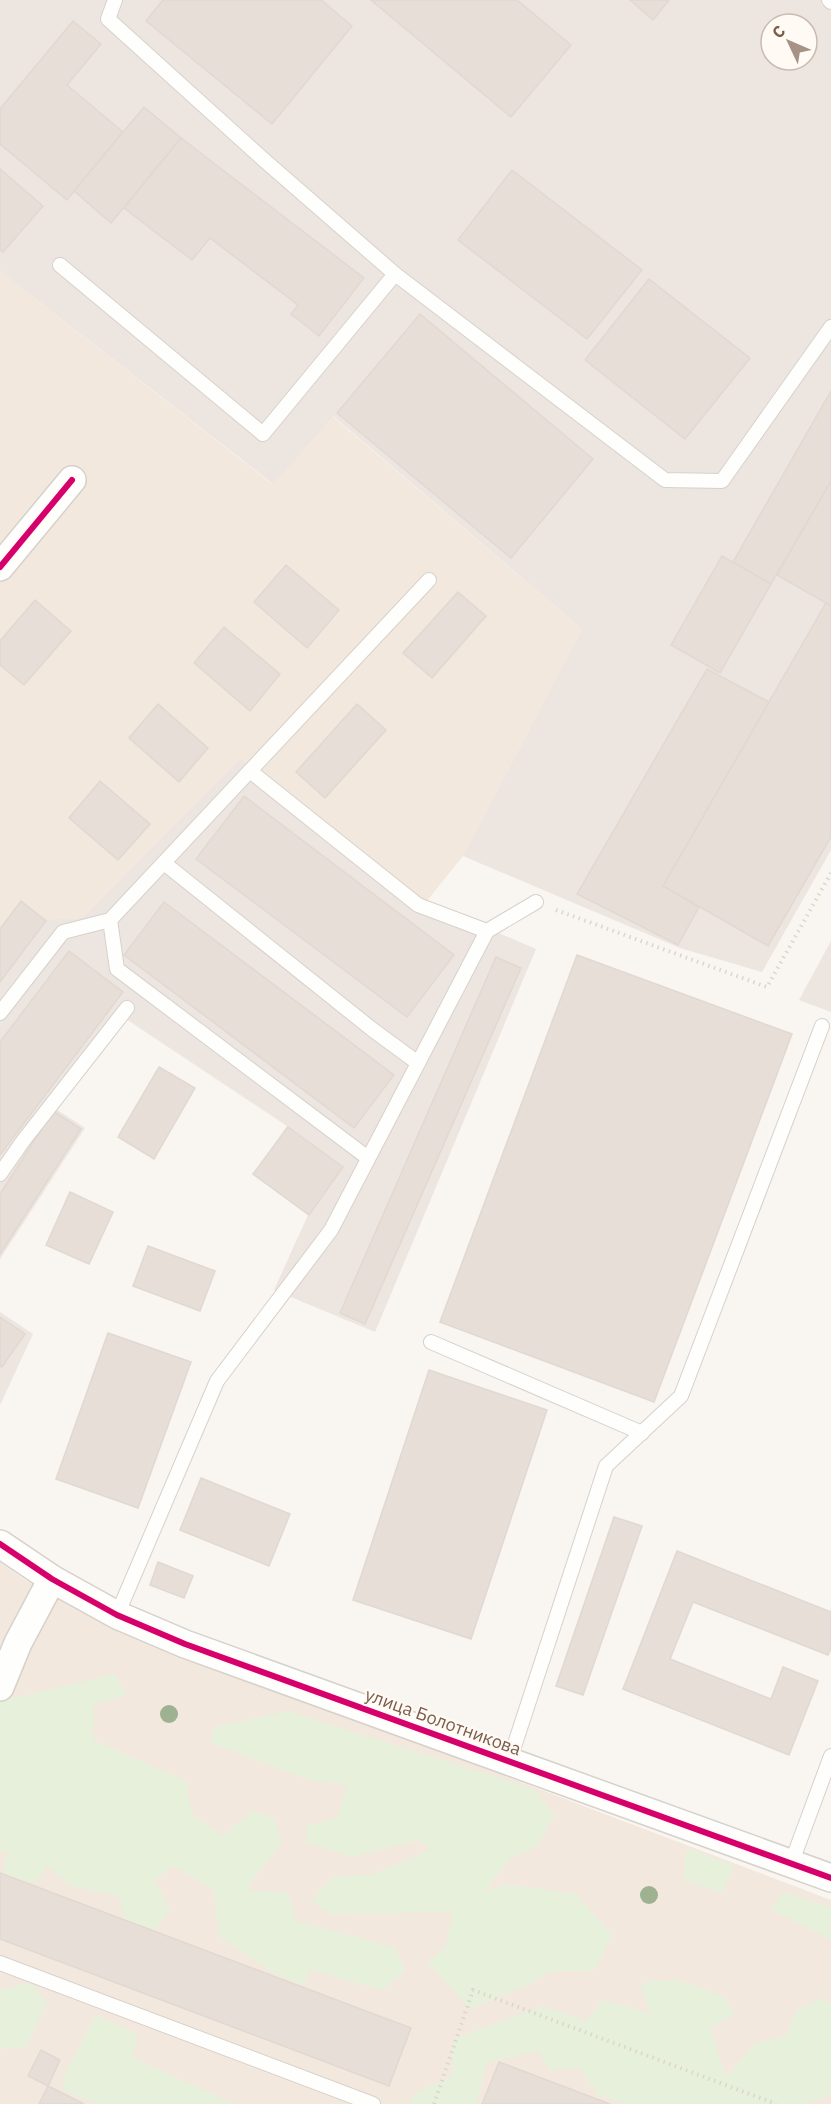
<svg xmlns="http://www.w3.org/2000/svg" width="831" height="2104" font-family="'IBM Plex Sans',sans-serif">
<rect width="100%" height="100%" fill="#f9f5f0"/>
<g fill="#f2e8de">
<polygon points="0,271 272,484 332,416 582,629 463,856 426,902 241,758 82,918 46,921 0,929"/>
<polygon points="0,1562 25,1580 110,1626 831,1900 831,2104 0,2104"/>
</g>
<g fill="#ede5e0" fill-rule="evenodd">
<path d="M0,0H831V850L762,972L680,948L463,856L582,629L333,416L273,484L0,271ZM771,24H807V60H771Z"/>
<polygon points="241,758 426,902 536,949 375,1332 274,1290 308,1215 253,1174 287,1126 126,1019 56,1109 85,1128 0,1259 0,929 21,901 46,920 82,918"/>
<polygon points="831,941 831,1012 799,1000"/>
<polygon points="0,1312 33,1334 0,1405"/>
</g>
<g fill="#e7f0db">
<polygon points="115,1674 127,1695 94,1704 93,1740 186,1781 192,1814 223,1836 253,1810 274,1819 282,1842 248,1887 254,1891 288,1892 296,1921 394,1947 406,1970 382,1990 310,1970 304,1986 270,1971 219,1936 214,1891 174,1865 155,1880 170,1910 155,1930 125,1920 119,1896 71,1886 47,1866 35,1883 3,1876 7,1852 0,1850 0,1687 15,1698"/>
<polygon points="287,1711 534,1789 555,1815 537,1846 511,1858 484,1892 507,1884 576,1894 612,1935 595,1970 549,1972 531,1984 470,2009 428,1963 446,1946 453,1912 329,1914 312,1900 333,1877 373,1874 431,1850 419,1840 354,1857 307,1843 306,1826 337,1818 347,1785 311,1781 211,1743 214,1727"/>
<polygon points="687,1848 734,1866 722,1893 683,1880"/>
<polygon points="784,1892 831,1908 831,1940 770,1909"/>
<polygon points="678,1980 723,1996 734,2013 711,2029 726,2077 757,2042 785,2037 796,2011 821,1998 831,2005 831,2094 805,2104 625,2104 598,2095 579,2068 550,2070 539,2051 486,2063 477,2104 408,2104 417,2092 452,2076 453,2039 543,2006 586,2021 603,2000 652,2014 641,1989 646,1981"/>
<polygon points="31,1982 47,2002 26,2047 0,2049 0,1988 3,1990"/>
<polygon points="96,2015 137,2034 133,2058 234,2104 96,2104 64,2090 63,2077"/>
</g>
<g fill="#e6ded7" stroke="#e2d8d2" stroke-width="1.5">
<polygon points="163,0 321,0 352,26 272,124 146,21"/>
<polygon points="371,0 517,0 571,45 511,117"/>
<polygon points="630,0 669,0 653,20"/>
<polygon points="73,21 101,44 67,85 123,132 67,200 0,144 0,109"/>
<polygon points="144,107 181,138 111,223 74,191"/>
<polygon points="181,138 364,278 319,336 291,314 298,305 210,238 192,260 124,208"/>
<polygon points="0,169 43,206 3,252 0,250"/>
<polygon points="512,170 642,270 587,339 458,240"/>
<polygon points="649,279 750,358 685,439 585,360"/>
<polygon points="420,314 593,459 511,558 337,413"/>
<polygon points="831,391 831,481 771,584 733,562"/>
<polygon points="831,481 831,606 777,575"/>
<polygon points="722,556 771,584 720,673 671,645"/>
<polygon points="286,565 339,610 307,648 254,602"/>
<polygon points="458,592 486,616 432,678 403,653"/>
<polygon points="35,600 71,631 24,685 0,665 0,641"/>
<polygon points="826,603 831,606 831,837 768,946 663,886"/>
<polygon points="224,627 280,674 250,711 194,663"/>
<polygon points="707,669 769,702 663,886 699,907 678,945 577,894"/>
<polygon points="158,704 208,748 179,782 129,738"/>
<polygon points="357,704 386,730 325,798 296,772"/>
<polygon points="100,781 150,824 118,860 69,818"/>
<polygon points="244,796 454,955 407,1017 196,859"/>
<polygon points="21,901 46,921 0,982 0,929"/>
<polygon points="164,902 394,1075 354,1128 124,955"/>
<polygon points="69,951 123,992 0,1155 0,1042"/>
<polygon points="577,955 792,1034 654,1402 440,1322"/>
<polygon points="496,957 521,968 365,1324 340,1313"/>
<polygon points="159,1067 195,1088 154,1159 118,1137"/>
<polygon points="53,1111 81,1129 0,1254 0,1194"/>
<polygon points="288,1127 343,1167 309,1215 253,1174"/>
<polygon points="70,1192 113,1212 89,1264 46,1245"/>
<polygon points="148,1246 215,1271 200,1311 133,1286"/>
<polygon points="0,1317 25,1334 2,1367 0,1366"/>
<polygon points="108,1333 191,1362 138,1508 56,1479"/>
<polygon points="429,1370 547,1410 471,1639 353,1600"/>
<polygon points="201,1478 290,1514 269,1566 180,1530"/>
<polygon points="614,1517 642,1526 583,1695 556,1686"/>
<polygon points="677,1551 831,1612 831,1648 828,1655 693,1602 670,1659 771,1699 783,1667 818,1681 789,1755 623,1689"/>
<polygon points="158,1562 193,1576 184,1598 150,1585"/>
<polygon points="0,1873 411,2028 389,2086 0,1939"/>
<polygon points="41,2050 60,2060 48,2086 28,2076"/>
<polygon points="499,2062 610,2104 482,2104"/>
<polygon points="48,2086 84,2104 39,2104"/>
</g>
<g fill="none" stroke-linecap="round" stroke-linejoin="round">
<defs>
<g id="lane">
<polyline points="115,0 108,19 264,160 395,274"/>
<polyline points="829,0 831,2"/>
<polyline points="60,265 263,434 395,274 665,480 722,481 831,327"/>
<polyline points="250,771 418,905 487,931"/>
<polyline points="164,863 373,1030 418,1063"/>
<polyline points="110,920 117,969 368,1158"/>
<polyline points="0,1013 63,932 110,920 429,580"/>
<polyline points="0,1174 23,1141 127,1008"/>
<polyline points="431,1342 642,1433"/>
<polyline points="117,1615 217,1381 331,1230 487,931 536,902"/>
<polyline points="509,1762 606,1466 681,1396 822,1026"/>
<polyline points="791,1864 831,1756"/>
<polyline points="0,1963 373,2104"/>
</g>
<g id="street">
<polyline points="0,567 72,480"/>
<polyline points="0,1544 52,1579 117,1615 185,1644 831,1878"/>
<polyline points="0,1687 18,1643 52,1579"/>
</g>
</defs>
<use href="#lane" stroke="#d7d1cb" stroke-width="16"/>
<use href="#street" stroke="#d7d1cb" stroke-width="30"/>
<g stroke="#dcd5d0" stroke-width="4" stroke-dasharray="1.5 4.5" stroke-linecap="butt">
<polyline points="556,910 767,987 831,873"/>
<polyline points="434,2104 473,1990 776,2104"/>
</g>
<use href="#lane" stroke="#fefefd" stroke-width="14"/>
<use href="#street" stroke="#fefefd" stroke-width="27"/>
<defs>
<g id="cycleway">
<polyline points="0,567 72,480"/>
<polyline points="0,1544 52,1579 117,1615 185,1644 831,1878"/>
</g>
</defs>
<use href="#cycleway" stroke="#fffaf3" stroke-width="10"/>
<use href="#cycleway" stroke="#d6006c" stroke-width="6"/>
</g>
<g fill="#9eb190">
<circle cx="169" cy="1714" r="9"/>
<circle cx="649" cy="1895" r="9"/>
</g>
<g text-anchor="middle" stroke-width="4.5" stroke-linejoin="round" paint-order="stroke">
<g font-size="18" fill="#7a5c4d" stroke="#fffaf3">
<text transform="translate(443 1722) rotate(20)" y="6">улица Болотникова</text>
</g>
</g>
<g transform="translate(789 42) rotate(314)"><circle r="28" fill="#fffaf3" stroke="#cabbb1" stroke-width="1.5"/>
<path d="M0-4.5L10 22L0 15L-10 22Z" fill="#a69286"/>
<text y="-9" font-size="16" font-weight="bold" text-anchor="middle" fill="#7a5c4d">С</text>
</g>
</svg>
